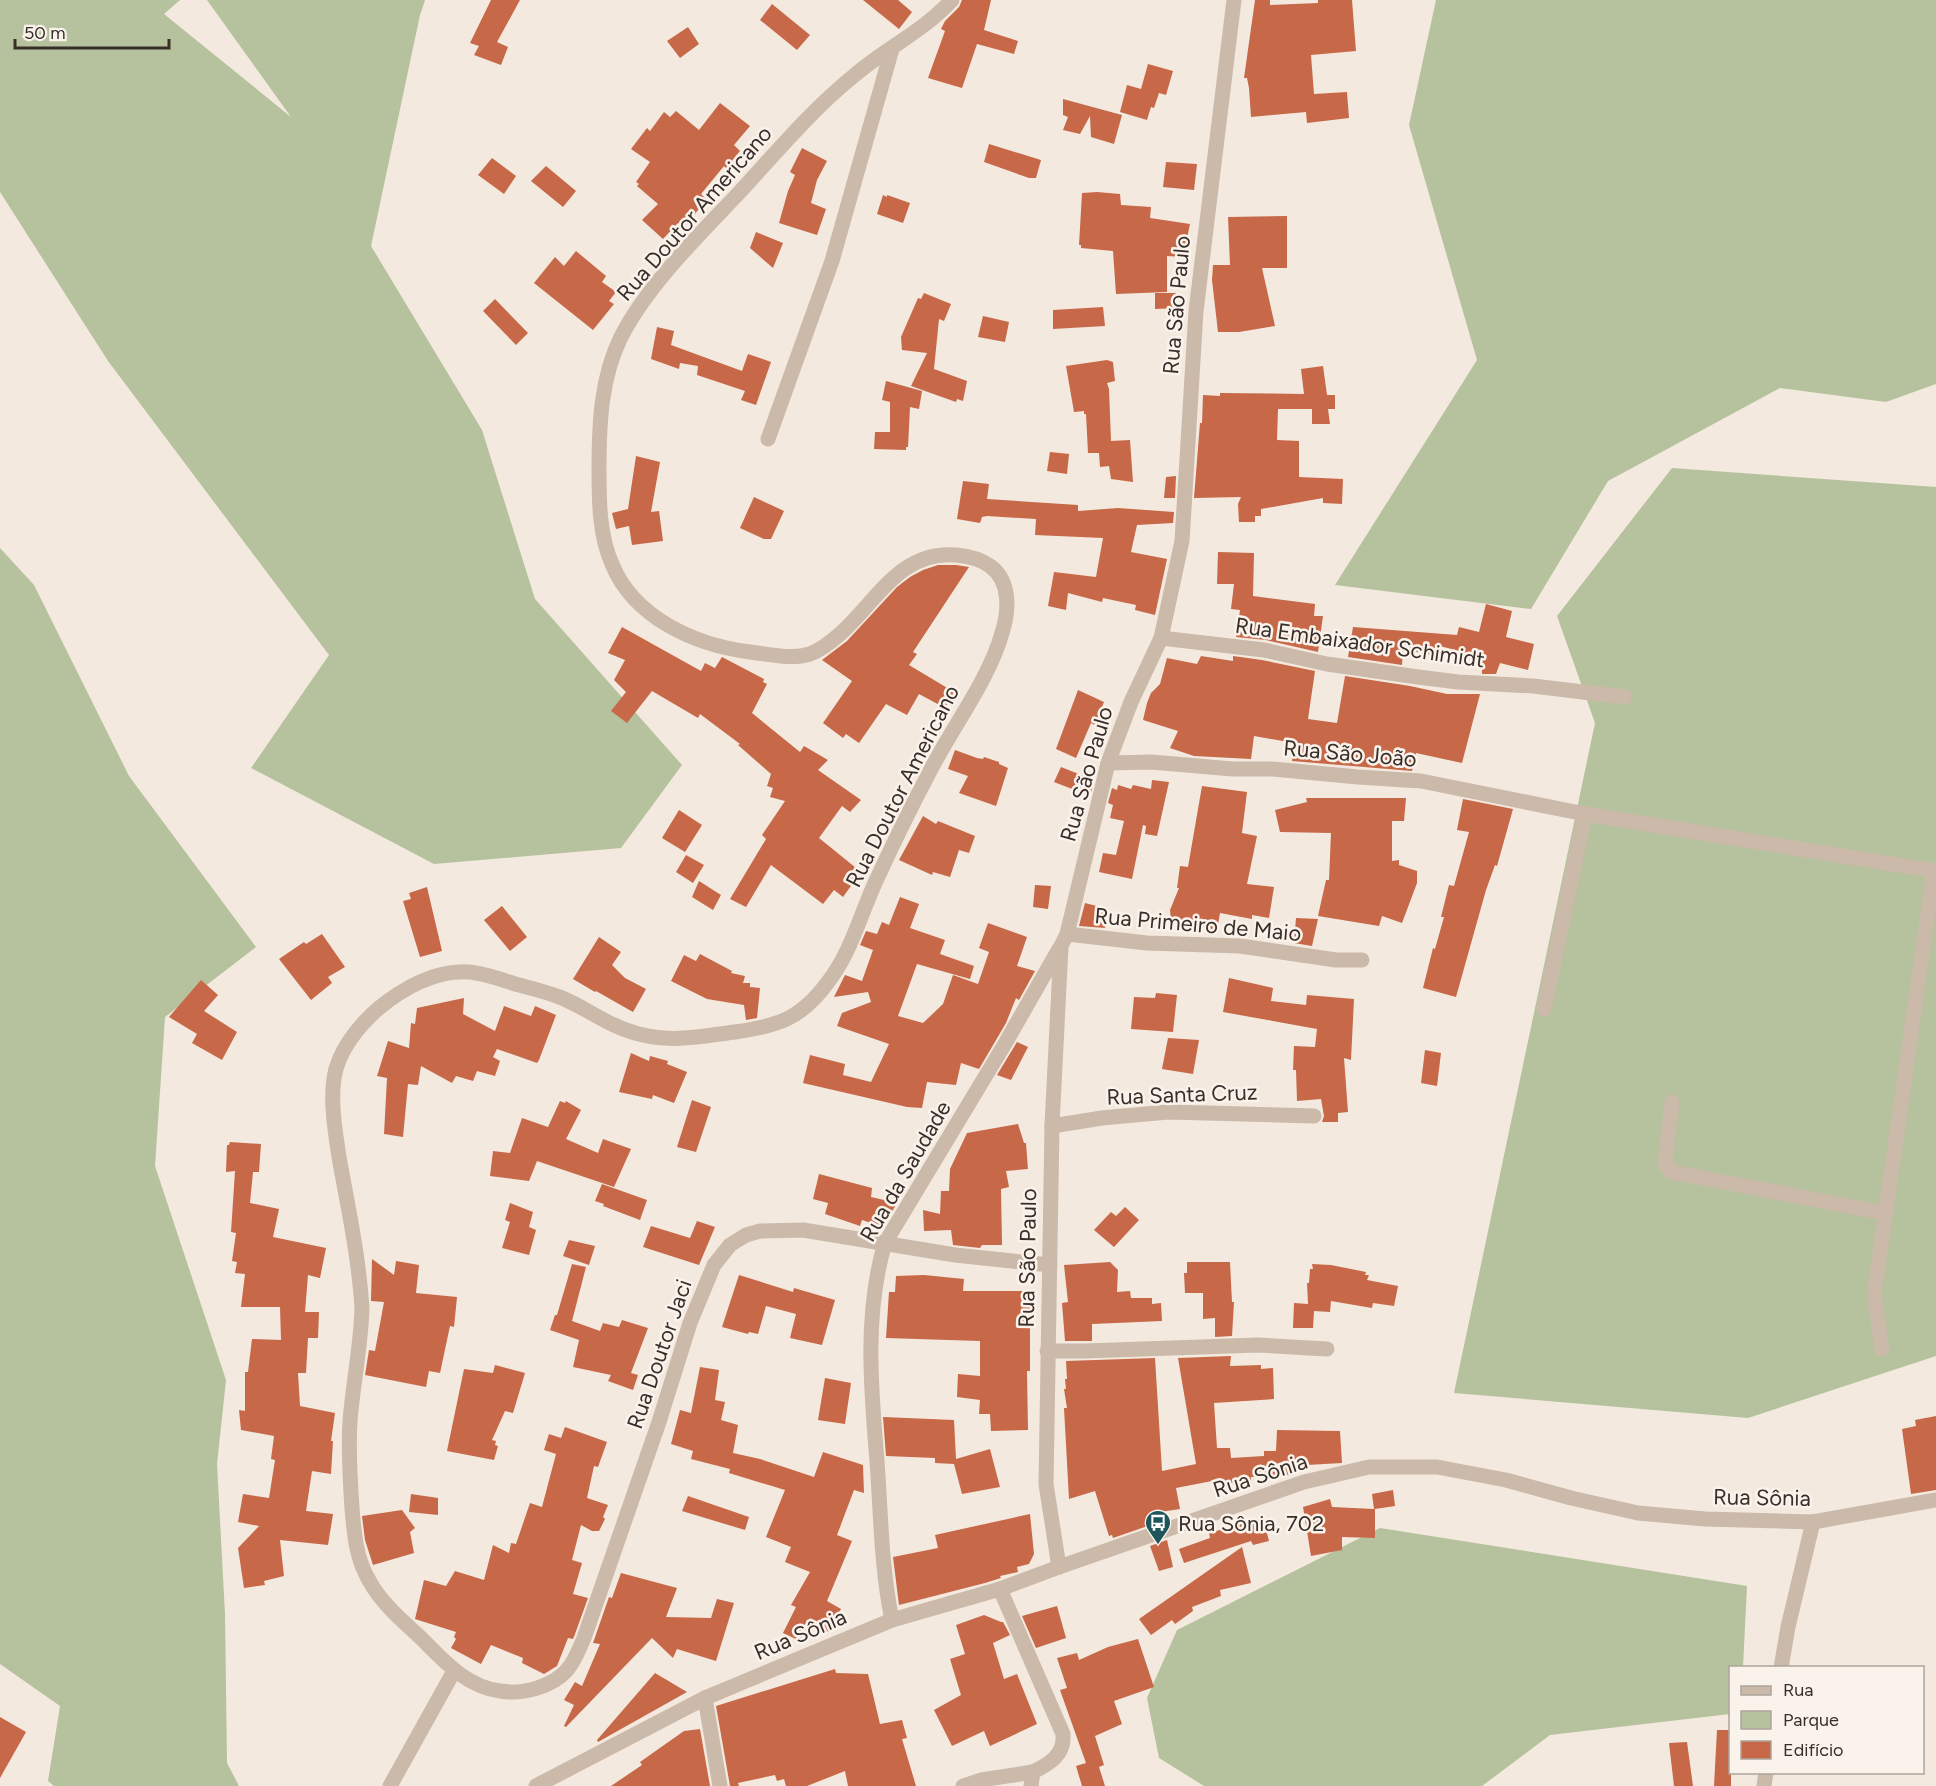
<svg xmlns="http://www.w3.org/2000/svg" width="1936" height="1786" font-family="Figtree,sans-serif">
<rect width="100%" height="100%" fill="#f3e9de"/>
<g fill="#b6c29d">
<polygon points="0,0 180,0 164,14 291,117 207,0 425,0 420,15 371,246 482,430 535,599 682,765 621,848 434,864 251,768 329,655 108,361 0,192"/>
<polygon points="1436,0 1936,0 1936,384 1886,402 1780,388 1608,481 1531,609 1335,585 1477,360 1409,125"/>
<polygon points="1672,468 1936,487 1936,1356 1748,1418 1454,1393 1595,723 1557,616"/>
<polygon points="0,548 34,585 129,776 256,947 165,1017 155,1166 226,1380 217,1464 225,1614 227,1763 239,1786 54,1786 48,1781 60,1706 0,1664"/>
<polygon points="1380,1528 1747,1586 1743,1667 1730,1668 1730,1714 1550,1735 1482,1786 1204,1786 1159,1758 1147,1698 1177,1630"/>
</g>
<g fill="#c76848">
<polygon points="491,0 520,0 497,42 508,47 501,65 474,55 479,46 470,43"/>
<polygon points="863,0 898,0 912,12 899,29"/>
<polygon points="962,0 991,0 984,30 1018,41 1014,54 977,44 962,88 928,78 945,31 941,29 945,21 959,7"/>
<polygon points="1255,0 1270,0 1270,5 1318,3 1318,0 1352,0 1356,51 1311,55 1314,94 1347,92 1349,118 1307,123 1306,112 1251,117 1249,88 1247,78 1244,78"/>
<polygon points="772,4 810,35 797,50 760,20"/>
<polygon points="688,27 699,44 680,58 667,41"/>
<polygon points="1148,64 1173,71 1166,95 1159,93 1154,108 1151,107 1147,120 1120,112 1127,85 1141,89"/>
<polygon points="1063,99 1122,115 1114,144 1091,137 1090,116 1080,134 1063,130 1068,117 1063,115"/>
<polygon points="720,103 750,126 734,145 740,151 726,168 724,166 701,194 707,200 684,226 678,223 663,239 642,220 658,204 637,186 639,184 636,182 650,162 631,149 647,128 650,131 664,112 670,117 676,111 699,130"/>
<polygon points="989,144 1041,160 1036,178 1029,178 984,162"/>
<polygon points="802,148 827,161 817,180 811,203 826,209 817,235 779,223 788,191 795,175 790,172"/>
<polygon points="492,158 516,176 504,194 478,175"/>
<polygon points="1166,162 1197,164 1194,190 1163,187"/>
<polygon points="546,166 576,191 563,207 531,181"/>
<polygon points="1097,192 1120,194 1121,205 1151,207 1150,218 1190,224 1183,257 1167,256 1167,292 1116,294 1113,251 1081,248 1081,245 1079,245 1082,193"/>
<polygon points="883,195 887,197 887,195 910,203 903,223 877,214"/>
<polygon points="1287,216 1287,268 1262,268 1275,326 1239,332 1218,332 1212,280 1213,265 1230,265 1228,217"/>
<polygon points="756,232 783,243 773,268 750,248"/>
<polygon points="576,251 606,276 602,282 616,292 609,301 614,304 593,330 534,283 555,257 564,266"/>
<polygon points="924,293 951,304 944,321 939,319 934,369 967,381 963,401 957,399 956,402 911,386 927,353 902,350 901,337 918,298 921,299"/>
<polygon points="1155,293 1176,293 1177,308 1155,309"/>
<polygon points="495,299 528,333 516,345 483,311"/>
<polygon points="1103,307 1105,326 1053,329 1053,310"/>
<polygon points="983,316 1009,322 1005,342 978,337"/>
<polygon points="657,327 674,331 671,345 742,371 748,354 771,362 756,405 741,400 745,391 697,375 698,366 680,363 679,369 651,359"/>
<polygon points="1107,360 1113,362 1115,381 1107,383 1109,389 1111,441 1130,440 1133,482 1111,479 1109,466 1100,467 1099,453 1088,453 1086,414 1084,414 1084,411 1074,412 1066,366"/>
<polygon points="1323,366 1327,395 1335,395 1335,409 1328,409 1330,424 1312,424 1312,409 1278,409 1277,440 1299,441 1299,477 1343,479 1342,504 1323,503 1323,498 1261,509 1261,516 1255,516 1255,522 1239,522 1238,504 1241,497 1194,498 1200,423 1202,423 1203,395 1220,396 1220,393 1304,394 1301,369"/>
<polygon points="886,381 922,391 919,409 910,407 908,447 906,447 906,450 874,449 875,432 890,432 890,402 882,400"/>
<polygon points="1050,452 1069,454 1067,474 1047,471"/>
<polygon points="636,456 660,462 651,512 659,511 663,541 632,545 629,526 616,529 612,513 628,509"/>
<polygon points="1176,476 1175,498 1164,498 1166,477"/>
<polygon points="963,481 989,484 987,499 1078,505 1078,511 1118,508 1174,512 1173,523 1137,525 1131,552 1167,559 1155,615 1135,610 1136,605 1103,598 1102,602 1068,593 1066,610 1048,606 1054,572 1096,577 1103,538 1035,535 1036,519 987,516 982,517 980,523 957,519"/>
<polygon points="754,497 784,511 771,539 764,539 740,528"/>
<polygon points="1218,552 1254,553 1253,596 1315,604 1314,616 1323,616 1318,652 1266,640 1236,637 1240,610 1231,609 1234,584 1217,584"/>
<polygon points="938,565 956,565 969,567 913,652 917,654 909,665 954,692 945,708 919,694 907,715 886,704 859,743 846,734 843,738 823,723 852,681 822,660 847,641 897,587 910,577 923,570"/>
<polygon points="1486,604 1512,611 1506,637 1534,644 1528,670 1500,663 1496,674 1482,674 1482,665 1472,663 1475,655 1436,645 1432,655 1403,649 1402,665 1348,657 1353,627 1457,635 1459,627 1479,632"/>
<polygon points="622,627 701,671 705,663 715,668 722,657 764,679 763,682 767,684 752,713 800,752 804,746 828,760 818,770 861,800 850,812 842,806 819,838 861,872 843,897 834,890 823,904 771,865 746,907 730,899 766,839 762,835 785,801 770,797 773,788 767,786 771,774 738,745 740,744 700,714 698,718 652,691 627,723 611,711 626,692 614,680 625,660 608,653"/>
<polygon points="1201,656 1233,661 1233,656 1262,660 1315,671 1308,719 1337,723 1345,676 1410,686 1447,694 1480,694 1462,763 1416,753 1412,771 1292,761 1294,743 1254,736 1251,759 1194,756 1170,748 1178,731 1143,720 1147,703 1151,693 1160,684 1167,658 1197,664"/>
<polygon points="1078,690 1104,702 1095,725 1091,723 1076,758 1056,749"/>
<polygon points="955,750 977,758 983,759 984,757 999,762 999,764 1008,768 996,806 959,793 968,776 948,769"/>
<polygon points="1061,767 1094,780 1090,796 1054,782"/>
<polygon points="1152,780 1169,782 1157,836 1145,834 1146,826 1143,825 1132,879 1099,872 1103,853 1116,855 1124,821 1110,818 1113,805 1108,803 1112,788 1117,790 1118,785 1131,789 1133,785 1151,789"/>
<polygon points="1202,786 1247,792 1242,833 1257,836 1247,884 1274,887 1269,918 1252,915 1252,919 1220,913 1217,930 1171,921 1170,910 1179,888 1177,888 1180,866 1188,867"/>
<polygon points="1306,798 1406,798 1404,821 1392,821 1392,861 1399,860 1399,865 1417,871 1417,883 1402,923 1382,916 1379,926 1318,916 1326,880 1329,880 1331,833 1280,832 1275,810 1307,802"/>
<polygon points="1463,799 1513,809 1497,866 1495,865 1486,890 1456,997 1423,988 1433,948 1435,949 1444,917 1441,917 1449,885 1454,886 1469,832 1457,830"/>
<polygon points="679,810 702,825 685,852 662,838"/>
<polygon points="923,816 936,824 938,821 975,836 969,853 959,850 950,877 933,872 932,875 899,860"/>
<polygon points="686,855 704,865 693,883 676,872"/>
<polygon points="699,881 721,895 713,910 692,897"/>
<polygon points="1035,885 1051,886 1048,909 1033,907"/>
<polygon points="427,887 442,951 420,957 403,901 411,899 409,893"/>
<polygon points="900,897 919,904 910,928 945,940 940,954 974,966 970,979 917,964 898,1016 923,1023 943,1004 953,975 978,984 989,952 979,948 988,923 1027,937 1017,966 1035,971 1019,1000 1016,998 1006,1023 979,1069 961,1063 956,1085 927,1082 922,1108 907,1107 803,1083 810,1055 845,1064 843,1075 871,1082 889,1044 837,1026 842,1013 871,1002 868,992 834,997 845,975 862,981 873,950 860,945 866,931 877,934 882,922 889,925"/>
<polygon points="1085,903 1108,909 1105,928 1079,926"/>
<polygon points="502,906 527,937 510,951 484,920"/>
<polygon points="1296,918 1318,919 1312,946 1294,943"/>
<polygon points="322,934 345,967 328,977 332,983 311,1000 279,959 304,942 306,944"/>
<polygon points="599,937 621,952 612,965 625,978 646,989 633,1012 596,991 595,992 573,979"/>
<polygon points="700,954 732,971 731,973 745,976 743,983 750,983 750,987 760,988 757,1018 746,1020 744,1005 707,999 671,981 684,955 696,961"/>
<polygon points="1229,978 1273,988 1271,1001 1306,1005 1307,995 1354,999 1351,1060 1344,1058 1348,1112 1338,1113 1338,1122 1322,1122 1324,1116 1321,1099 1297,1101 1296,1070 1293,1070 1294,1046 1315,1047 1317,1029 1223,1012"/>
<polygon points="201,980 218,995 204,1011 237,1032 222,1060 192,1043 197,1034 169,1017"/>
<polygon points="1156,993 1177,995 1173,1032 1131,1029 1134,997 1155,998"/>
<polygon points="464,998 463,1014 495,1031 504,1006 531,1016 535,1006 556,1015 539,1060 537,1063 497,1049 493,1057 500,1061 495,1076 477,1071 473,1081 456,1076 452,1083 421,1066 418,1085 408,1084 403,1137 384,1134 387,1078 377,1076 388,1041 409,1048 411,1023 415,1024 417,1008"/>
<polygon points="1168,1038 1199,1040 1193,1074 1162,1069"/>
<polygon points="1017,1042 1028,1047 1011,1080 997,1075"/>
<polygon points="1425,1050 1441,1053 1437,1086 1421,1083"/>
<polygon points="631,1053 649,1061 650,1056 668,1061 667,1064 687,1072 674,1103 653,1095 652,1099 619,1092"/>
<polygon points="692,1100 711,1107 696,1152 677,1147"/>
<polygon points="560,1101 565,1103 566,1101 581,1110 566,1139 598,1153 603,1139 631,1149 614,1187 537,1161 529,1181 490,1176 493,1151 510,1153 522,1118 548,1127"/>
<polygon points="1018,1124 1024,1143 1026,1143 1028,1169 1006,1171 1009,1187 1001,1189 1002,1245 982,1245 980,1248 953,1245 951,1230 924,1231 923,1210 940,1214 941,1191 949,1191 950,1169 967,1133"/>
<polygon points="230,1142 261,1144 259,1172 253,1172 250,1203 279,1209 273,1237 326,1248 320,1278 308,1275 305,1312 319,1312 318,1338 308,1338 306,1373 298,1373 300,1406 335,1413 331,1441 333,1441 331,1474 312,1471 306,1511 333,1514 328,1545 280,1540 284,1576 264,1581 265,1585 244,1588 238,1548 259,1526 238,1522 243,1494 269,1498 275,1460 271,1459 274,1436 241,1430 239,1410 245,1411 245,1372 248,1372 252,1339 281,1340 280,1307 241,1307 245,1274 235,1273 237,1262 232,1261 236,1233 231,1232 235,1171 226,1172 227,1145 229,1145"/>
<polygon points="819,1174 872,1188 871,1197 897,1203 883,1227 862,1220 860,1226 825,1214 828,1203 813,1199"/>
<polygon points="602,1184 647,1200 640,1220 603,1206 604,1204 595,1201"/>
<polygon points="510,1203 533,1212 529,1227 536,1230 529,1255 502,1248 510,1222 505,1220"/>
<polygon points="1125,1207 1139,1220 1114,1247 1094,1230 1111,1212 1116,1216"/>
<polygon points="697,1221 715,1227 699,1265 643,1247 651,1226 690,1238"/>
<polygon points="569,1240 595,1246 589,1265 563,1256"/>
<polygon points="372,1259 394,1275 396,1261 419,1265 416,1293 457,1297 454,1327 450,1326 440,1373 429,1371 426,1387 365,1375 369,1350 375,1351 384,1302 371,1301"/>
<polygon points="1110,1262 1118,1270 1117,1292 1130,1291 1131,1298 1152,1298 1152,1304 1161,1303 1162,1321 1092,1324 1092,1341 1065,1341 1062,1303 1068,1302 1064,1265"/>
<polygon points="1187,1262 1230,1262 1232,1302 1234,1302 1232,1336 1215,1337 1215,1318 1203,1319 1203,1293 1185,1293 1184,1273 1187,1273"/>
<polygon points="572,1264 586,1267 572,1321 600,1331 603,1323 619,1327 622,1320 648,1328 631,1373 638,1375 633,1390 608,1381 611,1375 573,1367 579,1340 550,1330 555,1315 557,1315"/>
<polygon points="1312,1264 1331,1265 1366,1272 1365,1275 1369,1275 1367,1280 1398,1286 1394,1306 1373,1303 1372,1308 1331,1301 1330,1312 1314,1311 1313,1328 1293,1328 1294,1303 1308,1304 1307,1283 1309,1283 1310,1269 1313,1269"/>
<polygon points="739,1275 793,1292 794,1288 835,1300 822,1345 790,1338 796,1314 766,1306 758,1334 749,1332 748,1334 722,1327"/>
<polygon points="924,1275 964,1279 963,1291 1030,1291 1030,1371 1027,1371 1028,1430 991,1431 990,1414 979,1414 980,1400 957,1397 958,1374 980,1376 980,1341 886,1338 889,1292 895,1292 896,1276"/>
<polygon points="1231,1356 1230,1366 1261,1365 1261,1369 1273,1368 1274,1399 1214,1403 1217,1448 1230,1448 1231,1458 1264,1456 1264,1451 1276,1451 1277,1430 1340,1431 1342,1463 1289,1466 1292,1475 1251,1477 1251,1482 1233,1485 1233,1483 1212,1486 1212,1481 1176,1488 1180,1509 1160,1512 1162,1521 1113,1538 1112,1535 1109,1536 1095,1491 1069,1499 1064,1408 1067,1408 1064,1389 1066,1389 1065,1379 1067,1379 1066,1361 1155,1358 1162,1471 1196,1464 1178,1358"/>
<polygon points="495,1365 525,1373 513,1413 505,1411 492,1440 496,1441 495,1445 498,1446 494,1460 447,1451 464,1369 493,1373"/>
<polygon points="700,1367 719,1370 715,1400 725,1402 721,1420 738,1425 733,1453 760,1459 814,1477 823,1452 863,1465 864,1493 854,1490 837,1535 852,1541 827,1601 841,1609 829,1632 809,1623 800,1641 783,1633 796,1607 791,1605 810,1572 785,1562 791,1547 766,1537 785,1490 729,1473 730,1469 691,1459 693,1451 671,1444 680,1410 691,1413"/>
<polygon points="825,1378 851,1383 845,1424 818,1420"/>
<polygon points="1936,1416 1936,1490 1911,1494 1902,1429 1916,1426 1915,1420"/>
<polygon points="883,1417 954,1420 956,1459 990,1449 1000,1487 962,1494 954,1464 935,1463 935,1458 886,1456"/>
<polygon points="565,1427 607,1442 598,1467 594,1466 587,1498 608,1505 603,1517 605,1519 599,1531 592,1531 581,1525 572,1560 582,1563 573,1594 588,1598 575,1634 573,1639 568,1638 557,1666 544,1674 522,1663 523,1658 491,1645 481,1664 451,1648 456,1639 454,1637 456,1632 415,1619 424,1580 446,1586 455,1571 484,1580 493,1545 509,1553 511,1543 516,1544 530,1503 542,1507 556,1454 544,1450 549,1434 561,1438"/>
<polygon points="1393,1490 1395,1506 1375,1509 1375,1538 1342,1537 1342,1550 1311,1556 1303,1507 1330,1499 1332,1507 1374,1509 1372,1494"/>
<polygon points="411,1494 438,1498 438,1515 409,1512"/>
<polygon points="688,1496 749,1517 745,1530 682,1511"/>
<polygon points="402,1510 415,1528 410,1532 414,1553 373,1565 365,1540 362,1516"/>
<polygon points="1030,1514 1034,1554 1029,1564 1017,1567 1018,1572 1000,1576 1001,1578 985,1583 899,1605 893,1557 938,1548 935,1535"/>
<polygon points="1263,1518 1269,1541 1253,1545 1251,1541 1184,1563 1179,1549 1210,1538 1209,1533"/>
<polygon points="1167,1540 1173,1567 1159,1571 1150,1546"/>
<polygon points="1242,1547 1251,1583 1220,1590 1221,1596 1192,1607 1193,1611 1175,1624 1172,1620 1151,1635 1139,1619"/>
<polygon points="621,1573 677,1588 666,1617 711,1618 717,1599 734,1603 716,1661 677,1649 673,1658 652,1638 566,1727 564,1726 574,1705 564,1700 575,1682 582,1686 600,1644 593,1643 609,1597 612,1598"/>
<polygon points="1057,1606 1066,1638 1036,1648 1022,1616"/>
<polygon points="984,1615 1001,1622 1003,1622 1010,1635 993,1643 1004,1679 1017,1674 1037,1724 990,1746 984,1731 952,1746 934,1710 961,1695 950,1659 965,1654 956,1625"/>
<polygon points="1138,1639 1154,1687 1114,1701 1122,1724 1095,1736 1104,1765 1099,1767 1105,1786 1082,1786 1076,1766 1086,1763 1060,1690 1067,1688 1057,1658 1077,1653 1079,1660 1108,1647"/>
<polygon points="835,1669 836,1673 868,1674 880,1724 902,1720 907,1738 902,1739 916,1786 848,1786 845,1771 807,1786 786,1786 784,1779 777,1781 775,1775 738,1783 739,1786 730,1786 716,1706"/>
<polygon points="655,1673 687,1692 598,1742 597,1740"/>
<polygon points="0,1717 26,1732 0,1778"/>
<polygon points="700,1729 710,1786 611,1786 642,1765 640,1762 684,1731"/>
<polygon points="1717,1730 1731,1730 1731,1786 1714,1786"/>
<polygon points="1687,1742 1693,1786 1674,1786 1669,1743"/>
</g>
<g fill="none" stroke-linecap="round" stroke-linejoin="round">
<g stroke="#cbb9a9" stroke-width="15">
<path d="M952,0C922,32 888,47 856,74C811,110 775,154 736,196C697,237 647,286 621,337C601,377 599,424 599,468C599,500 599,535 612,564C634,618 695,645 750,652C769,654 791,660 810,654C821,650 832,641 840,634C877,601 900,550 956,555C968,556 980,559 990,566C1011,581 1009,611 1002,633C989,680 951,729 929,773C910,809 892,846 875,883C860,916 851,952 828,982C801,1019 778,1026 735,1032C703,1036 671,1043 639,1034C610,1027 588,1009 562,998C547,992 530,988 515,984C500,979 484,973 468,972C436,970 403,988 379,1008C359,1025 338,1051 334,1078C330,1106 336,1136 340,1163C349,1211 359,1260 362,1308C361,1346 353,1383 350,1421C348,1450 350,1479 352,1508C354,1534 356,1559 370,1582C382,1604 404,1622 422,1639C445,1662 467,1687 500,1691C522,1695 552,1687 567,1670C575,1661 579,1649 584,1638L659,1422L690,1323L714,1265L730,1245L746,1235L760,1231L803,1230L955,1255L1050,1265"/>
<polyline points="768,439 832,261 892,49"/>
<polyline points="1161,638 1264,650 1327,664 1418,677 1458,682 1533,686 1625,697"/>
<polyline points="1108,763 1151,762 1233,769 1273,769 1358,777 1421,781 1585,814 1936,871"/>
<polyline points="1067,934 1147,943 1240,946 1336,960 1362,960"/>
<polyline points="1544,1009 1585,814"/>
<polyline points="1672,1102 1665,1163 1671,1172 1885,1213"/>
<polyline points="1052,1126 1102,1118 1168,1112 1314,1116"/>
<polyline points="1882,1349 1874,1295 1934,870"/>
<polyline points="1047,1351 1085,1351 1258,1345 1327,1349"/>
<polyline points="1059,1567 1046,1484 1052,1126 1061,946 1067,934 1108,763 1131,702 1161,638 1182,541 1196,311 1234,0"/>
<path d="M1000,1589L1063,1734C1065,1755 1049,1764 1033,1772L1031,1786"/>
<path d="M892,1620C881,1567 881,1515 877,1461C871,1389 864,1313 885,1243L1006,1042L1059,949"/>
<polyline points="1781,1668 1788,1627 1813,1522"/>
<polyline points="705,1698 720,1786"/>
<polyline points="390,1786 454,1671"/>
<polyline points="536,1786 705,1698 892,1620 1000,1589 1059,1567 1304,1482 1369,1467 1437,1467 1506,1480 1571,1498 1638,1513 1705,1519 1813,1522 1936,1500"/>
<polyline points="963,1786 981,1780 1033,1772"/>
<polyline points="1764,1786 1766,1772"/>
</g>
</g>
<defs>
<symbol id="bus-pin" viewBox="-11 -11 22 30"><path d="M0 17L-7.5 6A9.5 9.5 0 1 1 7.5 6Z" fill="#1e565b" stroke="#faf3eb"/><path d="M-5-6H5V4H4V6H2V4H-2V6H-4V4H-5ZM-3.5-4V0h7V-4ZM-3.5 1.2v1.5H-2V1.2ZM2 1.2v1.5H3.5V1.2Z" fill="#fff"/></symbol>
</defs>
<g fill-rule="evenodd">
<use href="#bus-pin" x="1143" y="1508" width="30" height="40"/>
</g>
<g text-anchor="middle" stroke-width="5" stroke-linejoin="round" paint-order="stroke">
<g font-size="22" fill="#392e29" stroke="#faf3eb">
<text transform="translate(694 213) rotate(-49)" y="8">Rua Doutor Americano</text>
<text transform="translate(1176 305) rotate(-85)" y="8">Rua São Paulo</text>
<text transform="translate(1360 642) rotate(8)" y="8">Rua Embaixador Schimidt</text>
<text transform="translate(1350 753) rotate(5)" y="8">Rua São João</text>
<text transform="translate(1086 774) rotate(-74)" y="8">Rua São Paulo</text>
<text transform="translate(902 786) rotate(-63)" y="8">Rua Doutor Americano</text>
<text transform="translate(1198 924) rotate(5)" y="8">Rua Primeiro de Maio</text>
<text transform="translate(1182 1094) rotate(-2)" y="8">Rua Santa Cruz</text>
<text transform="translate(905 1171) rotate(-60)" y="8">Rua da Saudade</text>
<text transform="translate(1027 1258) rotate(-89)" y="8">Rua São Paulo</text>
<text transform="translate(659 1354) rotate(-71)" y="8">Rua Doutor Jaci</text>
<text transform="translate(1260 1475) rotate(-18)" y="8">Rua Sônia</text>
<text transform="translate(1762 1497) rotate(1)" y="8">Rua Sônia</text>
<text transform="translate(800 1634) rotate(-23)" y="8">Rua Sônia</text>
</g>
<g font-size="22" fill="#392e29" stroke="#faf3eb" text-anchor="start">
<text x="1178" y="1531">Rua Sônia, 702</text>
</g>
</g>
<rect x="1729" y="1666" width="195" height="108" fill="#faf3eb" stroke="#ada49d" stroke-width="1.5"/>
<rect x="1741" y="1686" width="30" height="9" fill="#cbb9a9" stroke="#ada49d" stroke-width="1.5"/>
<text x="1783" y="1696" font-size="18" fill="#392e29">Rua</text>
<rect x="1741" y="1711" width="30" height="18" fill="#b6c29d" stroke="#ada49d" stroke-width="1.5"/>
<text x="1783" y="1726" font-size="18" fill="#392e29">Parque</text>
<rect x="1741" y="1741" width="30" height="18" fill="#c76848" stroke="#ada49d" stroke-width="1.5"/>
<text x="1783" y="1756" font-size="18" fill="#392e29">Edifício</text>
<path d="M15 39v9h154v-9" fill="none" stroke="#392e29" stroke-width="3"/>
<text x="24" y="39" font-size="18" fill="#392e29" stroke="#faf3eb" stroke-width="4.5" paint-order="stroke">50 m</text>
</svg>
